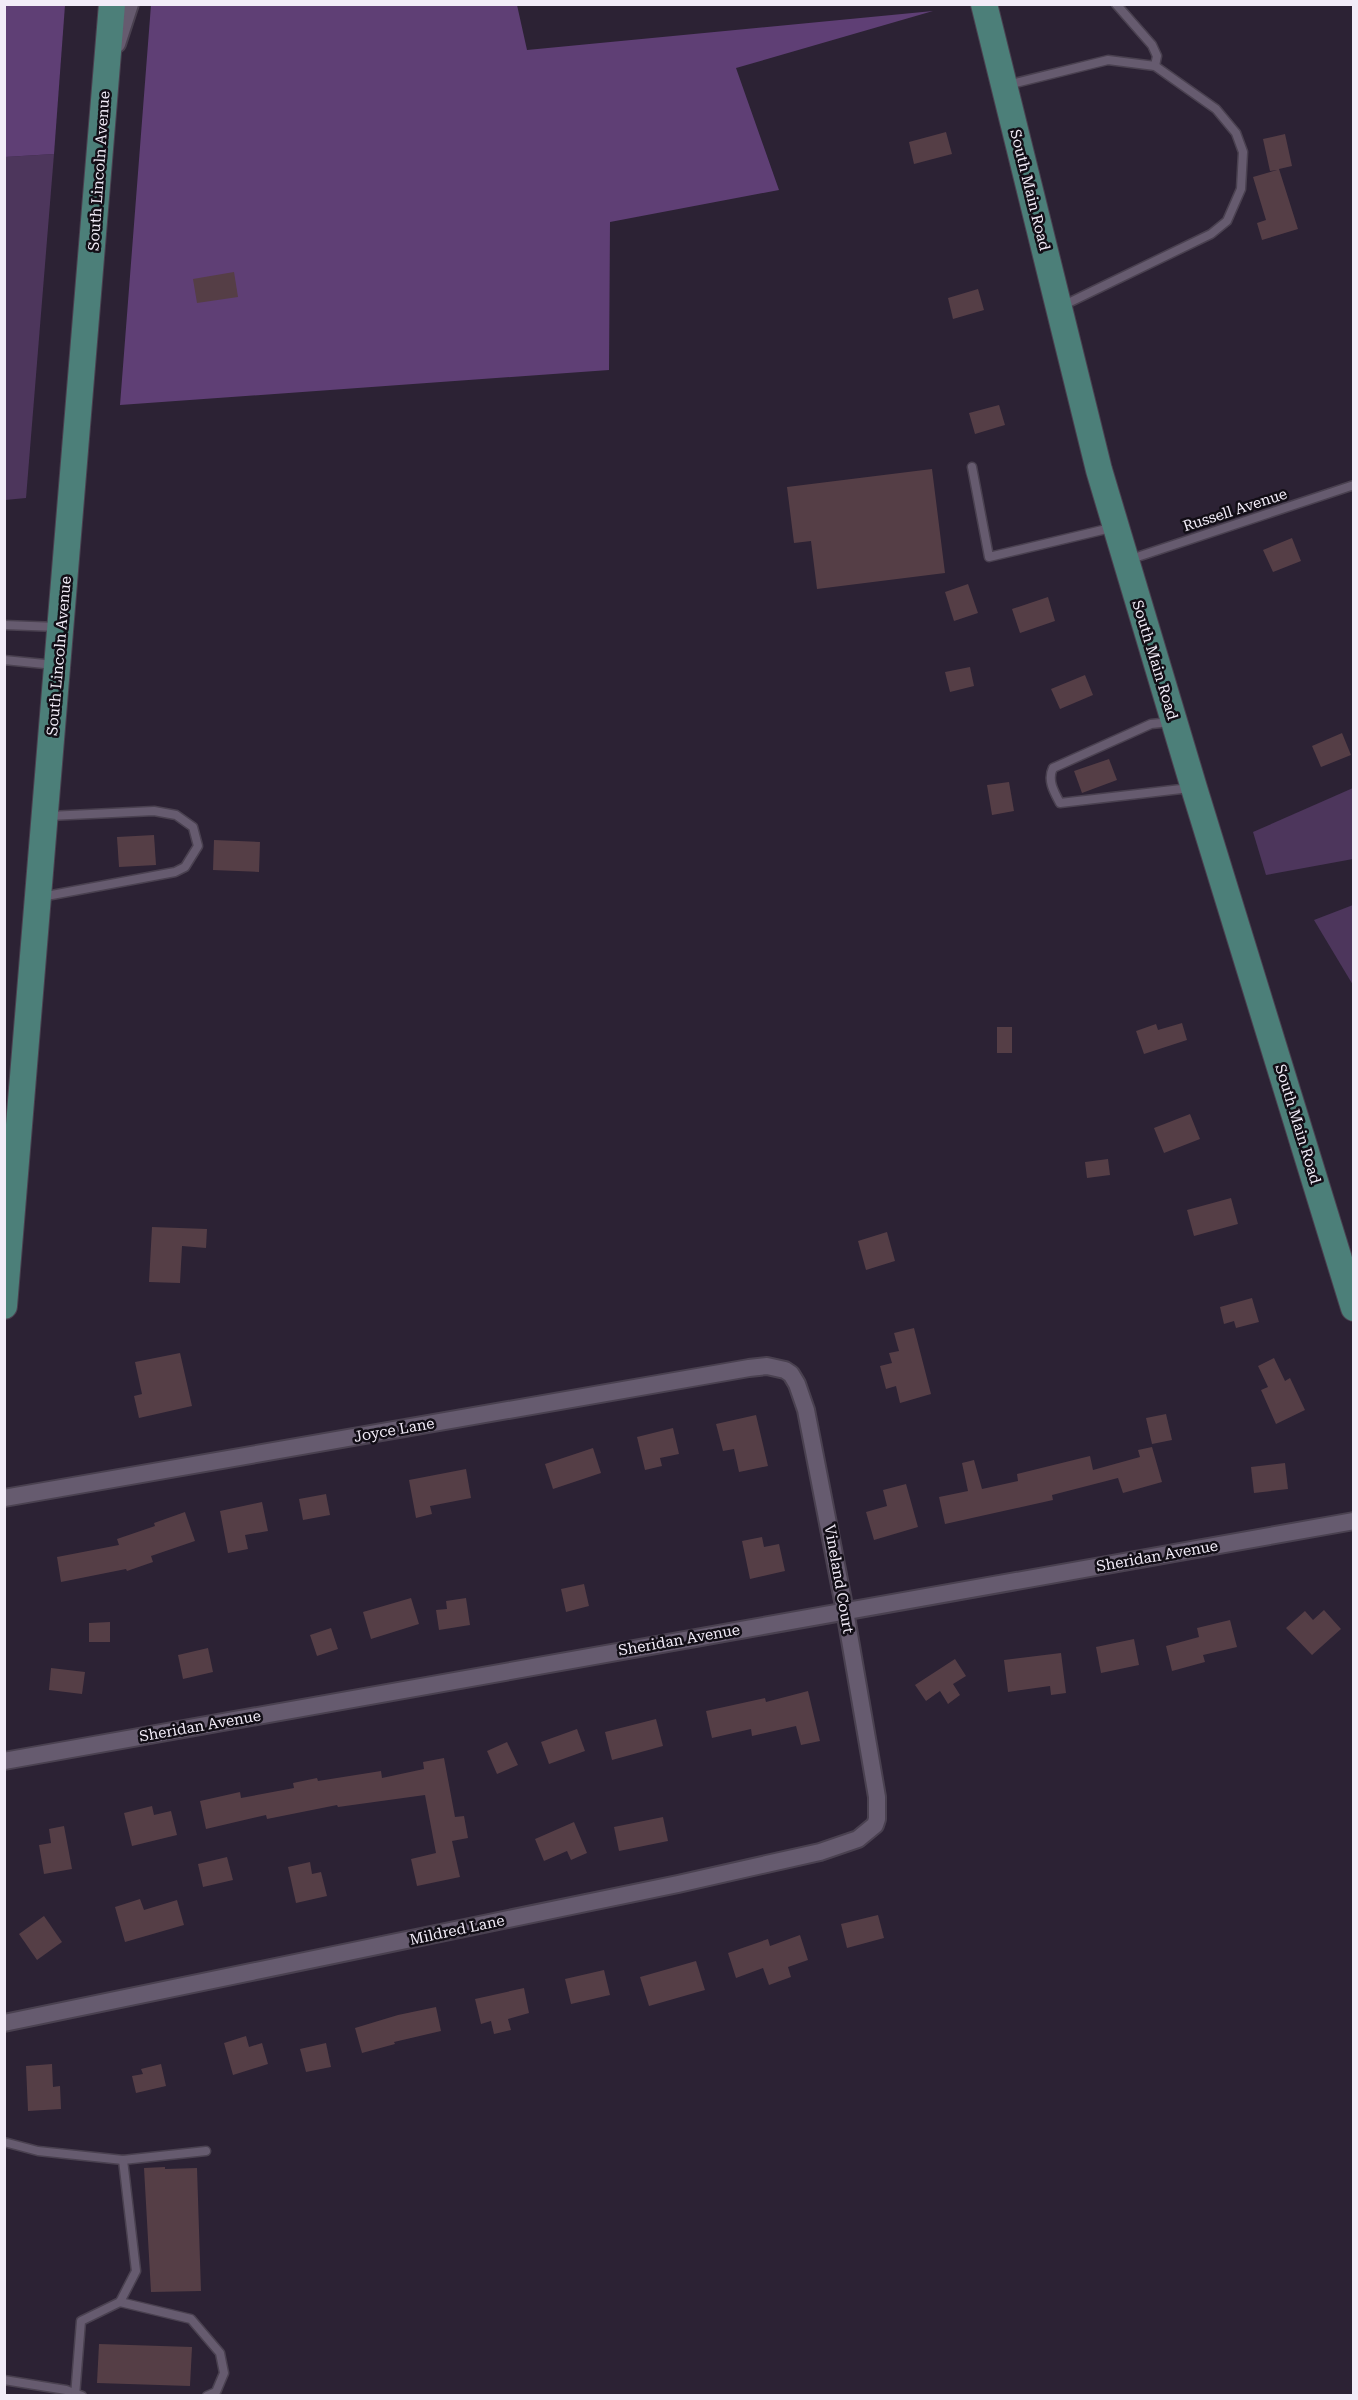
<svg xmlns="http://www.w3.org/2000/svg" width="1358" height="2400" font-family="'Roboto Serif',serif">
<rect width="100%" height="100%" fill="#2c2234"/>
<g fill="#4d365c">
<polygon points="54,154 26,498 5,500 5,157"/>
<polygon points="1353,788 1353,859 1266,875 1253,832"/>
<polygon points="1353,905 1353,985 1314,920"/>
</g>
<g fill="#5f3f75">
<polygon points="5,4 65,5 54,154 5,157"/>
<polygon points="151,5 517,5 527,50 933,11 736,68 779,190 610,222 609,370 120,405"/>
</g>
<g fill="#553e46">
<polygon points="946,132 952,154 914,164 909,142"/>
<polygon points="1285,134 1292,166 1279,169 1298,229 1262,240 1257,223 1266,220 1253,177 1277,170 1270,171 1263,139"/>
<polygon points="234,272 238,297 197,303 193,279"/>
<polygon points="978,289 984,310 953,319 948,298"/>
<polygon points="999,405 1005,425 975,434 969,413"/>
<polygon points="932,469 945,573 817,589 811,541 794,543 787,487"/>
<polygon points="1292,538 1301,561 1273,572 1263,550"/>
<polygon points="968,584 978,613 954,621 945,592"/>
<polygon points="1048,597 1055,621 1020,633 1012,609"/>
<polygon points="970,667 974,686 950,692 945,672"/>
<polygon points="1085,675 1093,695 1060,709 1051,689"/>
<polygon points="1342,733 1351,755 1321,767 1312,746"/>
<polygon points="1109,759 1117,780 1082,793 1074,771"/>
<polygon points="1009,782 1014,811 992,815 987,785"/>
<polygon points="154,835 156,865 119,867 117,837"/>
<polygon points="214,840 260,842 259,872 213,870"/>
<polygon points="1182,1023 1187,1040 1144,1054 1136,1031 1156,1024 1158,1030"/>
<rect x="997" y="1027" width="15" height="26"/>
<polygon points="1190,1114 1200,1139 1164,1153 1154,1128"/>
<polygon points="1108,1159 1110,1175 1087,1178 1085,1162"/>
<polygon points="1231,1198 1238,1224 1194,1236 1187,1210"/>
<polygon points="152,1227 207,1229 206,1248 182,1246 180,1283 149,1282"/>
<polygon points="887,1232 895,1261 866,1270 858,1241"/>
<polygon points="1252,1298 1259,1322 1236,1328 1234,1321 1224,1324 1220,1307"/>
<polygon points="914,1328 931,1394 900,1403 896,1386 886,1389 880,1366 892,1363 889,1353 899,1351 894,1333"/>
<polygon points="180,1353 192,1406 139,1418 134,1396 142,1394 135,1362"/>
<polygon points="1274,1358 1285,1381 1290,1378 1305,1410 1276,1424 1261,1390 1268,1387 1258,1366"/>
<polygon points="1166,1414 1172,1440 1152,1444 1146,1418"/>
<polygon points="756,1415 768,1466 739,1472 734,1449 723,1451 716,1424"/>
<polygon points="673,1428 679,1454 660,1458 662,1466 645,1470 637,1437"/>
<polygon points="1152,1447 1162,1482 1123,1493 1118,1478 1052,1495 1053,1500 945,1524 939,1497 968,1491 962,1463 974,1460 982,1489 1018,1481 1017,1474 1090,1456 1093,1470 1140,1457 1138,1450"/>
<polygon points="593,1448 601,1473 553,1489 545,1464"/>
<polygon points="1285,1463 1288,1489 1254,1493 1251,1467"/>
<polygon points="466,1469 471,1498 430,1506 432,1514 416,1518 409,1480"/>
<polygon points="906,1484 918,1527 874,1540 866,1512 887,1506 883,1490"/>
<polygon points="326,1494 330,1515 303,1520 299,1499"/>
<polygon points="262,1502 268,1531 245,1535 248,1549 228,1553 220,1511"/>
<polygon points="185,1512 195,1541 151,1556 153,1562 127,1571 126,1569 61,1582 57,1557 119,1545 117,1539 155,1526 154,1523"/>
<polygon points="762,1537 764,1547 779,1544 785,1571 750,1579 742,1541"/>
<polygon points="584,1584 589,1606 566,1612 561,1589"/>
<polygon points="411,1598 419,1624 371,1639 363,1612"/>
<polygon points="466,1598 470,1625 439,1630 436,1610 447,1609 446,1601"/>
<polygon points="1324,1610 1341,1629 1312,1655 1286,1628 1305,1611 1313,1620"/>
<polygon points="1230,1620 1237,1647 1203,1655 1205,1662 1172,1671 1166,1646 1199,1637 1197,1628"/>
<polygon points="110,1622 110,1642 89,1642 89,1623"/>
<polygon points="331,1628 338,1649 317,1656 310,1635"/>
<polygon points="1134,1639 1139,1665 1101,1673 1096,1647"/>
<polygon points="208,1648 213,1672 183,1679 178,1655"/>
<polygon points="1061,1653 1066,1693 1051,1695 1050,1686 1008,1692 1004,1660"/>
<polygon points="955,1659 966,1676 953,1684 960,1695 948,1704 940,1691 926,1701 915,1685"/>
<polygon points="51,1668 85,1672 82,1694 49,1690"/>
<polygon points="808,1691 820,1741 801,1745 796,1726 752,1736 751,1729 712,1738 706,1711 765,1698 766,1702"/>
<polygon points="656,1719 663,1746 612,1760 605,1732"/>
<polygon points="577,1729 585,1751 549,1764 541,1742"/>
<polygon points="507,1742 518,1765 497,1774 487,1751"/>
<polygon points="444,1758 455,1817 464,1816 468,1838 452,1841 460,1877 417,1886 411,1859 436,1853 425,1795 338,1807 337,1805 267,1819 266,1815 206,1829 200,1801 240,1792 241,1798 294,1788 293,1783 317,1778 318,1781 381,1771 382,1778 424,1769 423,1762"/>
<polygon points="152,1806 154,1815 171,1811 177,1835 132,1846 124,1813"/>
<polygon points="663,1817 668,1841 619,1851 614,1827"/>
<polygon points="574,1822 587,1853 571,1860 567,1851 544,1861 535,1839"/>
<polygon points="64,1826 72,1869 44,1874 39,1845 51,1843 49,1829"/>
<polygon points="227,1857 233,1880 203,1887 198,1864"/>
<polygon points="310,1862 312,1874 321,1872 327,1896 296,1903 288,1867"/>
<polygon points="140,1899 144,1910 177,1900 184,1925 125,1942 115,1907"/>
<polygon points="878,1915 884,1938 847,1948 841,1924"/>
<polygon points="44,1916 62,1942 37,1960 19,1934"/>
<polygon points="800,1935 808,1960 788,1967 791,1977 769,1985 763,1968 736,1978 728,1953 768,1939 770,1946"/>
<polygon points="696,1961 705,1990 649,2006 640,1977"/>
<polygon points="604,1970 610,1995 571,2004 565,1979"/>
<polygon points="524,1988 529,2013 508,2019 511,2030 494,2034 491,2021 481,2024 475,1999"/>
<polygon points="436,2007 441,2031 394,2042 395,2044 362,2053 355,2028 398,2015"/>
<polygon points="246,2036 249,2047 262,2043 268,2064 233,2075 224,2043"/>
<polygon points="326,2043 331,2067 306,2072 300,2049"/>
<polygon points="52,2064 53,2087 60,2086 61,2109 28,2111 26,2066"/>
<polygon points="161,2064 166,2086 136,2093 132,2076 143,2074 141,2069"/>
<polygon points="165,2167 165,2169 197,2168 201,2291 151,2292 144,2168"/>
<polygon points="99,2344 192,2347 190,2386 97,2383"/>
</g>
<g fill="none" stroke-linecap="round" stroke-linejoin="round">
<defs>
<g id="lane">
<polyline points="1116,4 1152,45 1157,56 1155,66"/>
<polyline points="1007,85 1108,60 1155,66 1216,109 1236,133 1243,152 1241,189 1227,221 1211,234 1062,306"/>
<polyline points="972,467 989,557 1115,527"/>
<polyline points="1128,560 1354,485"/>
<polyline points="4,625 58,627"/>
<polyline points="4,660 55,665"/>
<path d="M1171,722L1151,724L1053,768C1047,780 1054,792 1060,803L1190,788"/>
<polyline points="41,897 175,872 185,867 198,846 193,827 176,815 154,811 49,816"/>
<polyline points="4,2142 38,2151 123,2160 206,2151"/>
<polyline points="120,2302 191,2319 220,2353 224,2373 216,2392 207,2396"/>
<polyline points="4,2380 66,2390 82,2396"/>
<polyline points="75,2396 81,2321 120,2302 136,2271 123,2160"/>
</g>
<g id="street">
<polyline points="117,44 130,4"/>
<polyline points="4,1498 749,1368 767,1366 785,1370 791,1374 797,1384 806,1410 845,1611 870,1756 877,1797 877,1819 875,1825 858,1839 820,1852 678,1884 4,2023"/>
<polyline points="4,1761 1354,1521"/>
</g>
<g id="primary">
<polyline points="984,4 1099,470 1194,788 1354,1308"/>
<polyline points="4,1306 112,4"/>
</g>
</defs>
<use href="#lane" stroke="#4a4150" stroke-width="11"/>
<use href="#street" stroke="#4a4150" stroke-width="20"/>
<use href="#primary" stroke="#4a4150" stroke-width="28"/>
<use href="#lane" stroke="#665b6f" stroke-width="8"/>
<use href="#street" stroke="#665b6f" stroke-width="16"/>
<use href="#primary" stroke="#4c7f79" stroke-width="26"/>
</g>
<g text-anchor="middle" stroke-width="5" stroke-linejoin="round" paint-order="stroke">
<g font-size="15" fill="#f2ecf8" stroke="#120e16">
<text transform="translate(99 171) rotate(-86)" y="5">South Lincoln Avenue</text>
<text transform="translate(1030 190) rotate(76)" y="5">South Main Road</text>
<text transform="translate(1235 510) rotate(-18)" y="5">Russell Avenue</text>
<text transform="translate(59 656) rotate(-85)" y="5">South Lincoln Avenue</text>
<text transform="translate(1155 660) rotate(73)" y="5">South Main Road</text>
<text transform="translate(1298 1124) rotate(73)" y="5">South Main Road</text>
<text transform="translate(394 1430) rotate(-10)" y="5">Joyce Lane</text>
<text transform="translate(1157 1556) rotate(-10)" y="5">Sheridan Avenue</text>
<text transform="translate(839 1579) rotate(80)" y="5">Vineland Court</text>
<text transform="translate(679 1640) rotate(-10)" y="5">Sheridan Avenue</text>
<text transform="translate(200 1726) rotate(-10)" y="5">Sheridan Avenue</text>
<text transform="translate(457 1930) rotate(-12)" y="5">Mildred Lane</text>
</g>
</g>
<rect width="1358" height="2400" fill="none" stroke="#f2ecf8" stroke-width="12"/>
</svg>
